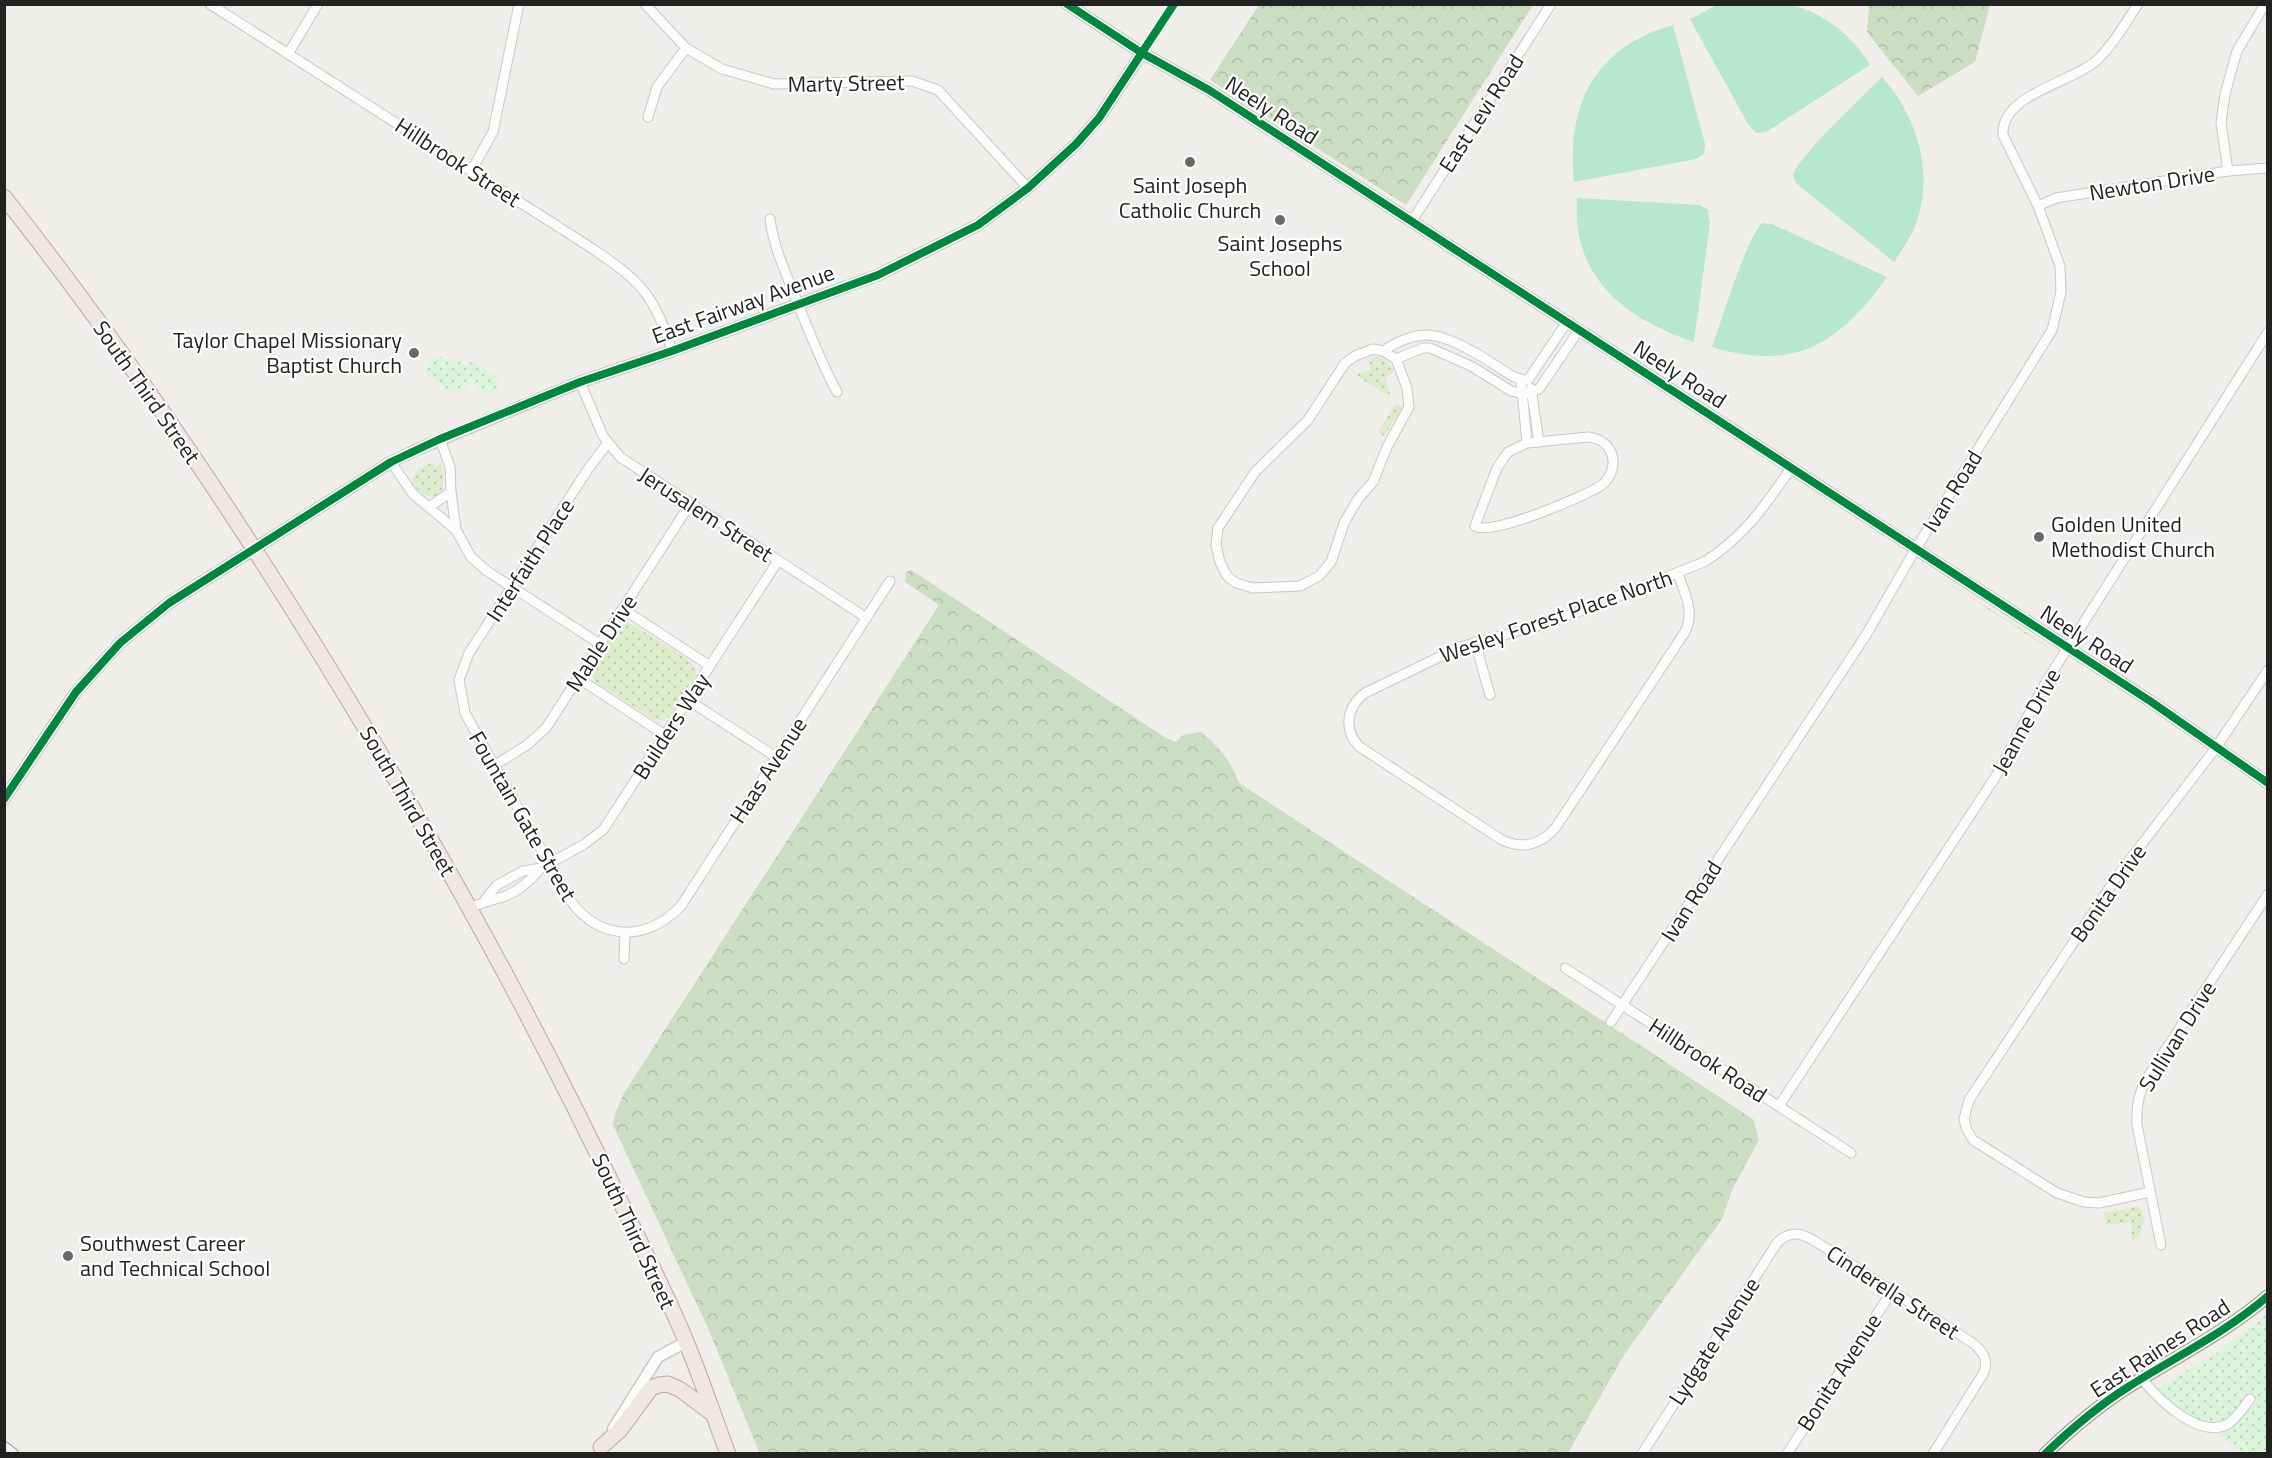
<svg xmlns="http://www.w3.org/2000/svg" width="2272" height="1458" font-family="'Titillium Web',sans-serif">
<defs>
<pattern id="grass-dots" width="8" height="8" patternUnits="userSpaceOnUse" patternTransform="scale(1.5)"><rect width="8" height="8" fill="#ddeccb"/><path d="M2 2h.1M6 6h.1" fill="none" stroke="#bdcaae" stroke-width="1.8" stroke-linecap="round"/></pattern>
<pattern id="forest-crowns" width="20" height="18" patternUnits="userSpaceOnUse" patternTransform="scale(1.5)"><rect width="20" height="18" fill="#cbdec1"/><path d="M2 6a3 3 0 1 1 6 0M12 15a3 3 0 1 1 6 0" fill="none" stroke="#aebea6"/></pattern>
<pattern id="park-dots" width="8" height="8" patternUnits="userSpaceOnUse" patternTransform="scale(1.5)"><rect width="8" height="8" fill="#daf5da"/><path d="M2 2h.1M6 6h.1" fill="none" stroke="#bbd2bb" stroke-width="1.8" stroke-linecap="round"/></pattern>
</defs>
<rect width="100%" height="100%" fill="#f0eeeb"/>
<g fill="url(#grass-dots)">
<polygon points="1374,357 1384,359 1393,369 1393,373 1385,377 1390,393 1386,395 1360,378 1357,374 1371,369 1368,360"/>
<polygon points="1395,405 1401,406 1402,409 1384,436 1378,432"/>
<path d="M431,463L437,466L440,464L444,472L442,492L433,498C423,496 414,488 411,479L414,477L418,469Z"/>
<polygon points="1924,567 2045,644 2048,648 1925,568"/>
<path d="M627,623L633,625L690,661L696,669L695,676L670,716L663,720L653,719L596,682C593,677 590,674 592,668C596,658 617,626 627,623Z"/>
<polygon points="2137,1207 2142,1210 2144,1223 2139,1238 2132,1240 2131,1222 2106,1225 2104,1213"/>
</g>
<g fill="url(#forest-crowns)">
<polygon points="1259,5 1259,4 1533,5 1406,205 1210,80"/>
<polygon points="1869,5 1869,4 1990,5 1975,62 1918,96 1867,32"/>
<path d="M911,570L1166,738L1176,742L1183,735L1201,732C1219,747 1231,761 1239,783L1753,1119L1759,1140L1733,1188L1722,1219L1624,1355L1568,1453L760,1454L707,1326L613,1125L615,1114L624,1093L939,605L905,582L906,572Z"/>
</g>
<g fill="url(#park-dots)">
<path d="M437,356L449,360H458L467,366L473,361C476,363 478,367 481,368C490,374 511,379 491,392C481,391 477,387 471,381L466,388L456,392C448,391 445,389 440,383C434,377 439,383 432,378C422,371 428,360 437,356Z"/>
<polygon points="2267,1314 2267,1453 2244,1453 2155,1390 2220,1351"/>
</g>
<g fill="#b7e6d2">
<path d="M1719,4C1741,4 1767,1 1789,5C1822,11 1853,36 1870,65L1766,132L1756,133L1748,124L1690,19Z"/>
<path d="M1673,25L1705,144L1704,154L1696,159L1574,182C1566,104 1595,47 1673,25Z"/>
<path d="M1882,77C1918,117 1935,175 1915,226C1910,239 1901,251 1894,262L1797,184L1793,176C1795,159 1866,94 1882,77Z"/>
<path d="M1577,198L1700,205L1708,210L1710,223L1694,342C1625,319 1571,277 1577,198Z"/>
<path d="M1763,223L1772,224L1887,277C1839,344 1796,372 1712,347C1720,326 1748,232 1763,223Z"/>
</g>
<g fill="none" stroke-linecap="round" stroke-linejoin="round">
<defs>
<g id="minor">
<path d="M210,4L593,249C641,282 654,294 672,351"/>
<polyline points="645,4 686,48 722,69 774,84 912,81 938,90 1028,188"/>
<polyline points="1142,53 1174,4"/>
<polyline points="288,54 318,4"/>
<polyline points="648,117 657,87 686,48"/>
<polyline points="471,171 493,132 519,4"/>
<polyline points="2228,171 2221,123 2225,94 2237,51 2265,4"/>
<polyline points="2038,206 2056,198 2228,171 2268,168"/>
<path d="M770,219C773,244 783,266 792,289C806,324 819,359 837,392"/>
<polyline points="1412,221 1551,4"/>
<polygon points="1373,349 1383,351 1396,359 1407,388 1409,407 1387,447 1373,482 1358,499 1344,523 1331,562 1319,576 1300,586 1253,588 1236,583 1227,576 1220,562 1216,545 1218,528 1255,472 1308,420 1345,363 1355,356"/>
<path d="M1383,351C1395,343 1412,335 1427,335C1446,335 1479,354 1495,365C1506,372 1515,380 1528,380L1567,322"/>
<polyline points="1396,359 1423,348 1430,348 1471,366 1511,391 1525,394 1539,389 1579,330"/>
<polyline points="1521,380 1527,443"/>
<polyline points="580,382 603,436 620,457 865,617"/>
<polyline points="1531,388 1539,442"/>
<path d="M1588,437C1615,440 1621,468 1602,485C1586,496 1489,537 1475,526L1497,468L1508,452L1527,443Z"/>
<polyline points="440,439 450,467 451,492 456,530 471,557 487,571 600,644"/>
<path d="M607,444L588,469L469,653L459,680L465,713L565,892C592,939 642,946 681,906L890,581"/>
<polyline points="391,462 413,494 456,530"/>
<polyline points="429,507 451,492"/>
<path d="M1678,574C1685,594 1695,612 1685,632L1556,827C1542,844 1523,850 1502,840L1360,747C1343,731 1346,707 1365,693L1460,647L1555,621L1704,562C1743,538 1766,505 1791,468"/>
<polyline points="623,609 710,666"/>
<polyline points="1475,642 1490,695"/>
<polyline points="578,678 665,735"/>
<polyline points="688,700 776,757"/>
<polyline points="495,765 527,745 546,728 690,504"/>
<polyline points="485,900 497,885 523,871 541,868 583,845 603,830 778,561"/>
<path d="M471,908C482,902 491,900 503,897C518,892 531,880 541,868"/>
<polyline points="624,959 625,933"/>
<polyline points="1565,968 1851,1153"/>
<path d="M1611,1022L1866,635L1915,550L2052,330L2061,292L2060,266L2038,206L2003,135C2001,94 2069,84 2096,61C2113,45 2125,24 2138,4"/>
<polyline points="1779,1106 1996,776 2046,682 2268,332"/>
<polyline points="2150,1192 2099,1203 2084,1202 2057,1193 1973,1140 1967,1130 1964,1119 1969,1100 2118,875 2215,749 2268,670"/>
<path d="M2161,1245L2137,1125C2136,1108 2138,1093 2147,1078L2268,894"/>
<path d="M2142,1379C2158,1399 2199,1440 2228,1424C2237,1418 2243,1408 2250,1399"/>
<path d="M1642,1454L1777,1243C1795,1224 1811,1239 1829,1250L1974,1344C1984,1353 1989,1361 1983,1374L1933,1454"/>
<polyline points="1787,1454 1892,1291"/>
</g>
<g id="tertiary">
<polyline points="1067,4 1142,53 1209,90 1519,291 2150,701 2268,783"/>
<polyline points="4,799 76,692 120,643 169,603 391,462 416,450 580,382 672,351 878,275 978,225 1028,188 1076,144 1099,118 1142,53"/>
<polyline points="613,1429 658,1357 686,1342"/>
</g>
<g id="secondary">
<polyline points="4,1448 12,1454"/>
<path d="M2045,1454C2070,1430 2098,1406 2128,1387C2175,1357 2225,1333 2268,1296"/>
</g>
<g id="trunk">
<path d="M4,197C155,388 288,594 410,804C488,937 559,1072 625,1211C646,1255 669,1299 687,1344C702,1380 714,1417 728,1454"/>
<polyline points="601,1447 620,1430 651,1388 659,1385 668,1384 681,1390 713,1414"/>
</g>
</defs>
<use href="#minor" stroke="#c9c8c7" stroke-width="11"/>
<use href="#tertiary" stroke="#c9c8c7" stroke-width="13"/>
<use href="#secondary" stroke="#999a82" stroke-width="14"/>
<use href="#trunk" stroke="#c5a2ac" stroke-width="17"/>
<use href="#minor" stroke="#fdfcfc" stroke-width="9"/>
<use href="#tertiary" stroke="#fdfcfc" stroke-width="10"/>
<use href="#secondary" stroke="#f4f4ed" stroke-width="12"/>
<use href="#trunk" stroke="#f0e6e4" stroke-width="15"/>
<defs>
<g id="cycleway">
<polyline points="1067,4 1142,53 1209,90 1519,291 2150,701 2268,783"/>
<polyline points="4,799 76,692 120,643 169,603 391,462 440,439 580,382 672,351 878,275 978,225 1028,188 1076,144 1099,118 1174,4"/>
<path d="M2045,1454C2070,1430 2098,1406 2128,1387C2175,1357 2225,1333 2268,1296"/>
</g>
</defs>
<use href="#cycleway" stroke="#fff" stroke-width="11"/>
<use href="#cycleway" stroke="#00873e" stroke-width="8"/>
</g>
<g fill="#6a6968" stroke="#fff" stroke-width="2">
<circle cx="1190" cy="162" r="6"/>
<circle cx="1280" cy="220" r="6"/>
<circle cx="414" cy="353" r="6"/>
<circle cx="2039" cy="537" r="6"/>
<circle cx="68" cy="1256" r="6"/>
</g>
<g text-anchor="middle" stroke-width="4.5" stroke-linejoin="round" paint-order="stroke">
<g font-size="22" fill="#222" stroke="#fff">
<text transform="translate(846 83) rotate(-1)" y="8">Marty Street</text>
<text transform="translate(1272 110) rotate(33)" y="8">Neely Road</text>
<text transform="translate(1481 113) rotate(-57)" y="8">East Levi Road</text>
<text transform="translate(458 162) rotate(33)" y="8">Hillbrook Street</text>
<text transform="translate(2152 183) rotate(-9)" y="8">Newton Drive</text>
<text transform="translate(743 304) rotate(-20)" y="8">East Fairway Avenue</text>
<text transform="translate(1680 374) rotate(33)" y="8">Neely Road</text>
<text transform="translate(147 392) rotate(55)" y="8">South Third Street</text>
<text transform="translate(1952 491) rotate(-58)" y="8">Ivan Road</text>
<text transform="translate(706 514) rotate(33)" y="8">Jerusalem Street</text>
<text transform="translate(530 560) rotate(-57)" y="8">Interfaith Place</text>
<text transform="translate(1556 616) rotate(-19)" y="8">Wesley Forest Place North</text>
<text transform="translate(2087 639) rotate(33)" y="8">Neely Road</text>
<text transform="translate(601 643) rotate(-57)" y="8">Mable Drive</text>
<text transform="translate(2026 721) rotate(-61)" y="8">Jeanne Drive</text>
<text transform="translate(671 726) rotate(-57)" y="8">Builders Way</text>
<text transform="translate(768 770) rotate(-57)" y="8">Haas Avenue</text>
<text transform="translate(408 801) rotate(60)" y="8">South Third Street</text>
<text transform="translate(523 816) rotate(60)" y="8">Fountain Gate Street</text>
<text transform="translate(2108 893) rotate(-55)" y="8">Bonita Drive</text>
<text transform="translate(1691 901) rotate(-57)" y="8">Ivan Road</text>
<text transform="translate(2177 1036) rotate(-58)" y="8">Sullivan Drive</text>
<text transform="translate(1708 1060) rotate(33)" y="8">Hillbrook Road</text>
<text transform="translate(634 1231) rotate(65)" y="8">South Third Street</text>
<text transform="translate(1893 1292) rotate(33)" y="8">Cinderella Street</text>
<text transform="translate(1714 1341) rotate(-57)" y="8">Lydgate Avenue</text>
<text transform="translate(2160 1348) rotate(-33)" y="8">East Raines Road</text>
<text transform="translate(1839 1372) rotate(-57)" y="8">Bonita Avenue</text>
</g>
<g font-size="22" fill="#222" stroke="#fff">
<text x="1190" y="193">Saint Joseph<tspan x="1190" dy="25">Catholic Church</tspan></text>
<text x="1280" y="251">Saint Josephs<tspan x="1280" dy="25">School</tspan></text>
<text x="402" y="348" text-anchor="end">Taylor Chapel Missionary<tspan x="402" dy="25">Baptist Church</tspan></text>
<text x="2051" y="532" text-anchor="start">Golden United<tspan x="2051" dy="25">Methodist Church</tspan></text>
<text x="80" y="1251" text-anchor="start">Southwest Career<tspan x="80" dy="25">and Technical School</tspan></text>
</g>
</g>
<rect width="2272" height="1458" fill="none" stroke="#222222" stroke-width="12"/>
</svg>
